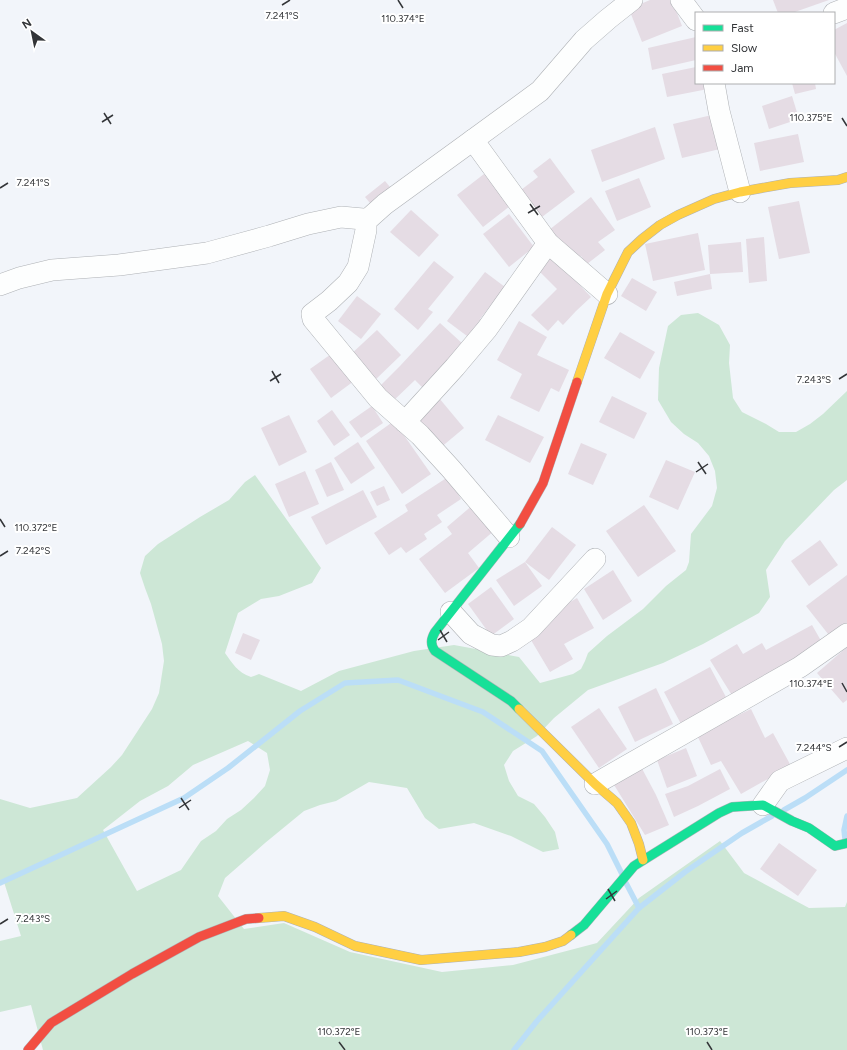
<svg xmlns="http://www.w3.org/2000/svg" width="847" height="1050" font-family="Figtree,sans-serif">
<rect width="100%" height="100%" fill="#f2f5fa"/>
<path fill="#cde7d6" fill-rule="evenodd" d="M698,313L719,325L730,345L729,363L733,398L742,412L766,424L779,432H796L810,424L823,414L847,391V480L834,490L785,541L766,570L770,597L759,613L703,644L663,663L588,690L554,718L537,736L513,751L504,765L509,781L518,796L534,804L545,817L555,832L559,849L543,852L511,836L474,823L439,829L425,818L407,788L369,782L336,801L320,805L304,811L265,843L225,878L218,896L244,929L284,923L350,952L442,972L513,965L597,943L639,898L720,841L744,873L809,908L845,907L847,902V1050H43L31,1005L0,1012V941L21,936L4,882L0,881V799L30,808L77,798L111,767L122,755L152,709L159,693L164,661L162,644L151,604L145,588L140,573L145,556L158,544L200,517L229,500L245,482L255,475L321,568L312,583L279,596L261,599L238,613L225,653C233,664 237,672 251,677L259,674L301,691L339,671L414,651L454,645L519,657L540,683L573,674L581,669L585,661L588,653L607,636L643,609L666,586L686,570L689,562L691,534L712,506L717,488L715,471L709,456L698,443L684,434L671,422L658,400L659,368L668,326L681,315ZM248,741L267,753L270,770L265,786L254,798L241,810L227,819L216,831L201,841L181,870L137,891L103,830L140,801L168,786L193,765Z"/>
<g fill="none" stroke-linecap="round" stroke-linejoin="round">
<g stroke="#bbdef7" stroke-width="5.5">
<polyline points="784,810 805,798 847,770"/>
<polyline points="845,839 844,830 847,816"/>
<polyline points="0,883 184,798 228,768 300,711 345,683 398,680 483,712 542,751 607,844 622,874"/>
<polyline points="626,883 639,908"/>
<polyline points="514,1050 537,1021 639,908 685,872 742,833 772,816"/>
</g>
</g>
<g fill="#e5dce4">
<polygon points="650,0 672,0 682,26 642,42 629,9"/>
<polygon points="773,0 829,0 792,13 778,13"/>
<polygon points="847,23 847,76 834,52 834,30"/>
<polygon points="696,37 696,60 652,70 648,48"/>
<polygon points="696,67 696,83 707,83 708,89 667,97 662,74"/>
<polygon points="792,83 815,83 816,89 795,94"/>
<polygon points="792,96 799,119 769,129 762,106"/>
<polygon points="712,115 720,149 682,158 673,124"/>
<polygon points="655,127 665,159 602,182 591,150"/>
<polygon points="798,134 804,162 760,171 754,143"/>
<polygon points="550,158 575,192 538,220 517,193 538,177 533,171"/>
<polygon points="484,174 510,206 483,227 457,195"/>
<polygon points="639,178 651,207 617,221 605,191"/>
<polygon points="385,181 395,193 375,209 365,197"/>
<polygon points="591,197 615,230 598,242 605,250 587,264 581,256 574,262 549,230"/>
<polygon points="799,201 810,253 779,259 768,207"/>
<polygon points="411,210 439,235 419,257 390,232"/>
<polygon points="509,214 534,247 509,267 483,234"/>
<polygon points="698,233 705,270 653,281 645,244"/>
<polygon points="764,237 767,281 749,283 746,239"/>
<polygon points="741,242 743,272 710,274 708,245"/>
<polygon points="551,255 591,297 576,311 563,325 558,320 548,331 531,315 557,289 537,269"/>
<polygon points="434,261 454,277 428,309 433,312 418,330 394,309"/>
<polygon points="485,272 505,287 480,319 488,325 475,342 447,321"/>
<polygon points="710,274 712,289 677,296 674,282"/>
<polygon points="632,278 657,292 646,311 621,296"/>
<polygon points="357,296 381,314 361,339 338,321"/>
<polygon points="519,321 547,337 537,355 569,370 559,392 551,388 539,412 510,398 522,374 497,360"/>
<polygon points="440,323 464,345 428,393 415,380 391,403 377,389 400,366"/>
<polygon points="377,330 401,355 374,381 349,356"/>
<polygon points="620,332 655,352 640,379 604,358"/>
<polygon points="334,352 354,381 331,398 310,369"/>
<polygon points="612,396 647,413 634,439 599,422"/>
<polygon points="439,398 464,428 439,449 414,419"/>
<polygon points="372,406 383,423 361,438 349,422"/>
<polygon points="332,410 350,435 334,446 317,421"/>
<polygon points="289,415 307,452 279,466 261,428"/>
<polygon points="498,415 544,437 530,463 485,440"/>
<polygon points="394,421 431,474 402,494 366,441"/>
<polygon points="358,442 375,468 351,484 334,458"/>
<polygon points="581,443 607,454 593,485 568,474"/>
<polygon points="666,460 695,472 678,510 649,497"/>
<polygon points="331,462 344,490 327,497 315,470"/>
<polygon points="305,471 319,504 289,517 275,484"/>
<polygon points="448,477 461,499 437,515 442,522 424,534 427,539 406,553 401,547 389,555 374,533 408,511 405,505"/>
<polygon points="384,486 390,500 377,506 370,492"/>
<polygon points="363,490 377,517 326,545 311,517"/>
<polygon points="474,504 495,530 468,553 479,568 445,593 419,559 452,534 447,527"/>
<polygon points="644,505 676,551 638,577 606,531"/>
<polygon points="552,527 576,545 549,580 525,562"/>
<polygon points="820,540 838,565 809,586 791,561"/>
<polygon points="525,562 542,586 514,606 496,580"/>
<polygon points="613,570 632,601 603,620 584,589"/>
<polygon points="847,575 847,627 832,639 806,606"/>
<polygon points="491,587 514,619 491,636 468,604"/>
<polygon points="577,598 594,628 564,644 573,659 550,672 528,635 547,615"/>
<polygon points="812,625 824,646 733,697 710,660 737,644 743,654 762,643 766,650"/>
<polygon points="243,633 260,640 251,660 235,653"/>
<polygon points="847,647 847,700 843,703 817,673"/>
<polygon points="710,667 727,699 681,724 664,692"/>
<polygon points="656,688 673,724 635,742 618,707"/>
<polygon points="599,708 627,749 599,768 571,727"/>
<polygon points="751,709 765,738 773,733 791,766 741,794 721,761 711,765 697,735"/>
<polygon points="686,748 697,776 667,788 657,760"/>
<polygon points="639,763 656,795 669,825 645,835 611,780"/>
<polygon points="720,769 730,789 698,806 674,817 665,794 688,786"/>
<polygon points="779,843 817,870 798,896 760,869"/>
</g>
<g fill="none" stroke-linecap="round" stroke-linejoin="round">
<defs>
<g id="street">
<polyline points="681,0 696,20"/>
<polyline points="834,13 847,8"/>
<polyline points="714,83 719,111 740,192"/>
<polyline points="473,140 548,243 607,294"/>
<polyline points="0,285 19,278 52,270 119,265 207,253 269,236 308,224 341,217 363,219 366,221"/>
<polyline points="405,422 455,367 487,329 548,243"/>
<polyline points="509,537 451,469 420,435 378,398 313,319 312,314 329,301 348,283 358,267 366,230 366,221 385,204 473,140 540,91 584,40 608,19 632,0"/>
<polyline points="451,612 471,634 492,645 501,646 512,641 531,628 595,559"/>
<polyline points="595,784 800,667 847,634"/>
<polyline points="763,805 780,781 847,748"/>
</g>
<g id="fast">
<path d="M519,709L511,701L435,651C430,644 431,639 435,632L520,524"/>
<polyline points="571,935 584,925 634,866 719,813 732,807 763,805 792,821 809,828 835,846 847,843"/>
</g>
<g id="slow">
<polyline points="577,382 607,294 628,252 642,239 660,225 678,215 714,199 740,192 790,183 838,180 847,177"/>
<polyline points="519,709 595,784 617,803 631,823 639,844 643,860"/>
<polyline points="259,918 284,916 315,927 355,946 421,960 519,952 545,947 563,941 571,935"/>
</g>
<g id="jam">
<polyline points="520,524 543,483 577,382"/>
<polyline points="28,1050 51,1023 132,974 199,937 246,919 259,918"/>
</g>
</defs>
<use href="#street" stroke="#aeb1b5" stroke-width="22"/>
<use href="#fast" stroke="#aeb1b5" stroke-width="10"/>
<use href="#slow" stroke="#aeb1b5" stroke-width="10"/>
<use href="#jam" stroke="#aeb1b5" stroke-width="10"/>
<use href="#street" stroke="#fdfefe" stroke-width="21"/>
<use href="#fast" stroke="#16e098" stroke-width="9"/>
<use href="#slow" stroke="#ffcf43" stroke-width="9"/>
<use href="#jam" stroke="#f24e42" stroke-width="9"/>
</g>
<path fill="none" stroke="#333538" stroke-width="1.5" d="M398,0L403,8M282,5L290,0M104,113L111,124M842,118L847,126M102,122L113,115M0,188L8,183M530,204L538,215M528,213L540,206M272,371L279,383M839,379L847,374M270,381L281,374M698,462L706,474M696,472L708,464M0,519L5,527M0,556L8,551M440,630L447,642M438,640L449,632M842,683L847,692M839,747L847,742M181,798L189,810M179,808L191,800M608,889L615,901M606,899L617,891M0,924L8,919M339,1042L345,1050M707,1042L712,1050"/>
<g font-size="10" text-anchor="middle" fill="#333538" stroke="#fff" stroke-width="4" stroke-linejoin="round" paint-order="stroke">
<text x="282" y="19">7.241°S</text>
<text x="403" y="22">110.374°E</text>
<text x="811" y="121">110.375°E</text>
<text x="33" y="186">7.241°S</text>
<text x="814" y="383">7.243°S</text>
<text x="36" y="531">110.372°E</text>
<text x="33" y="554">7.242°S</text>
<text x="811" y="687">110.374°E</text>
<text x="814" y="751">7.244°S</text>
<text x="33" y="922">7.243°S</text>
<text x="339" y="1035">110.372°E</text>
<text x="707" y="1035">110.373°E</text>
</g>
<rect x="695" y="12" width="140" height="72" fill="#ffffff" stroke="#adaeaf"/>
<rect x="703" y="25" width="20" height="6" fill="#16e098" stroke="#adaeaf"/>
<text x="731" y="32" font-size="12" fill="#333538">Fast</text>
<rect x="703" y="45" width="20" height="6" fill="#ffcf43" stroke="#adaeaf"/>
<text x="731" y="52" font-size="12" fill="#333538">Slow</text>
<rect x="703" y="65" width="20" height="6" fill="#f24e42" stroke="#adaeaf"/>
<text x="731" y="72" font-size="12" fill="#333538">Jam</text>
<g transform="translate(32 32) rotate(327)" stroke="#ffffff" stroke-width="3" paint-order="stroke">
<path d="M0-3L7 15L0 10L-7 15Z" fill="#333538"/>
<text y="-6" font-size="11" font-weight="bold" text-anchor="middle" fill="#333538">N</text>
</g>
</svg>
